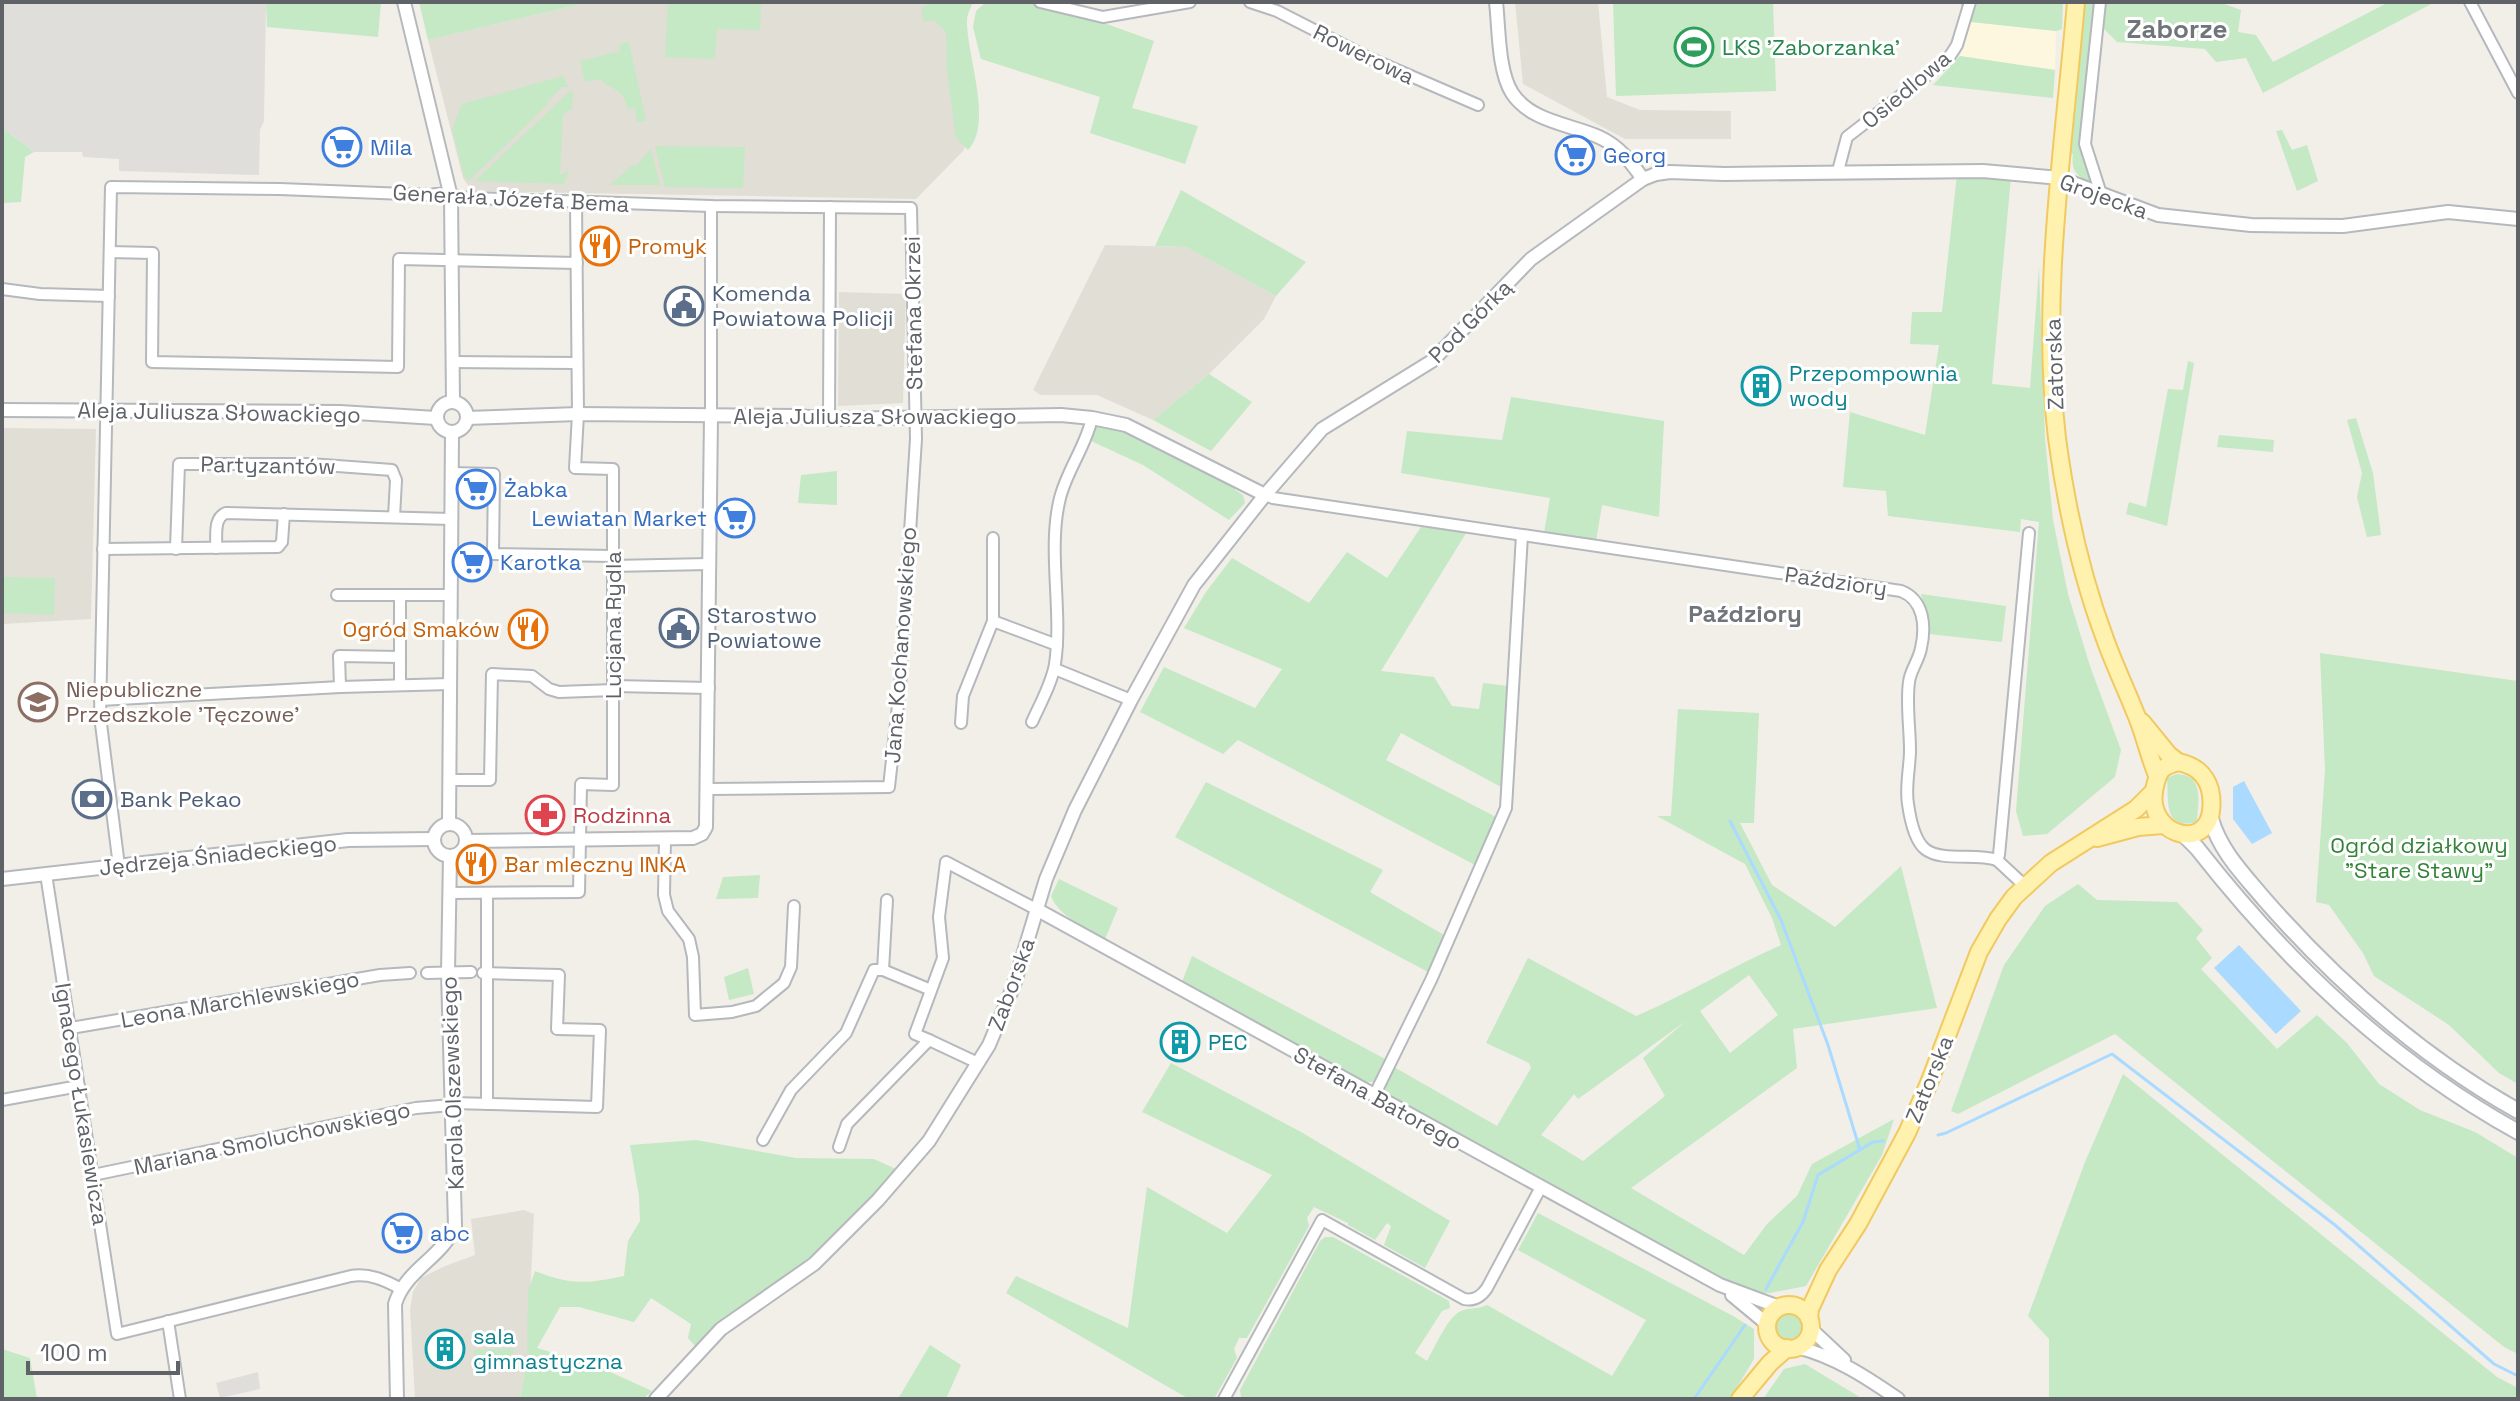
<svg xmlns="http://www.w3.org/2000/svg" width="2520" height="1401" font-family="'Space Grotesk',sans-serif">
<rect width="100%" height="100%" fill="#f1efe8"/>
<polygon fill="#fef7e0" points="1971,22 2056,31 2055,70 1960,56"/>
<g fill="#e0deda">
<polygon points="2,2 266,2 264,121 260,130 259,175 119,171 119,159 83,157 82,152 34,152 2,128"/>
<polygon points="258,1372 260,1389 220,1398 216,1383"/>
</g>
<g fill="#e1ded6">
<polygon points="590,2 956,2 970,126 964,150 916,199 472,191 463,178 428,40"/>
<polygon points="1515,2 1598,2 1607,97 1640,110 1731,111 1731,139 1625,139 1523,84"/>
<polygon points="1105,245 1186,247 1276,296 1264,319 1209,374 1153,420 1097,395 1041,395 1033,390"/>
<polygon points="839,292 906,294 903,403 838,406"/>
<polygon points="2,428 96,429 91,619 2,624"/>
<polygon points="524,1210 534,1214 527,1360 520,1399 415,1399 410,1309 413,1292 421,1278 445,1266 475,1255 471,1219"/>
</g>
<g fill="#c5e8c5" fill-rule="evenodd">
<polygon points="266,2 381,2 378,37 267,27"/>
<polygon points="419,2 590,2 428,40"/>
<polygon points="668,2 761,2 760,30 717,29 715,59 665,57"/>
<path d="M930,2H973C971,8 967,14 967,20C966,54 994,124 968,150L956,138L947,71L946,32L934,20L924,22L921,9Z"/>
<polygon points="986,2 1027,2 1090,18 1154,41 1132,108 1198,126 1185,164 1090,133 1100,97 981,59 973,27 976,11"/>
<polygon points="1613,2 1773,2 1776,91 1616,96"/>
<polygon points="1959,2 2063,2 2062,29 2056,31 1971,22"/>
<path d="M2084,2H2096L2082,150L2094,180L2092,183C2076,176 2071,171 2073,154L2070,153Z"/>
<polygon points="2105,2 2219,2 2241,10 2238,32 2256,35 2273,62 2389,2 2435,2 2263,93 2246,58 2216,62 2205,49 2117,42 2104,29"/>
<path d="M629,42L646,121L637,122L635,108L628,109C621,85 614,93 600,79L585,82L580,61L620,51L619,44Z"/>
<polygon points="1960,56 2055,70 2053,98 1933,85"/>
<polygon points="563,76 568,87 562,87 547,102 548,104 470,180 467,179 464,176 452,129 462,104"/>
<polygon points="571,90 573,93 572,109 563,114 560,175 569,171 564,184 475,181"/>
<polygon points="2,128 34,152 25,157 21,202 2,203"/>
<polygon points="2282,130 2292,150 2307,145 2318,181 2297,191 2276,131"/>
<polygon points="655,146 745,147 743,188 665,187"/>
<polygon points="651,149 660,185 610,185 634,164 636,166"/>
<polygon points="1957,174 2011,177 1992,384 2030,388 2039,267 2045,439 2053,520 2068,594 2090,666 2121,750 2115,777 2047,834 2023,836 2016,811 2039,522 2021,519 2020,532 1888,516 1886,491 1843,487 1850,412 1925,435 1939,345 1910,344 1912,312 1942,312"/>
<polygon points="1181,190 1306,262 1276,296 1186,247 1155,246"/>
<polygon points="2188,361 2194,363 2167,526 2126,514 2129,502 2146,507 2168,389 2183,390"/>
<polygon points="1209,374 1252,402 1211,451 1153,420"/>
<polygon points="1511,397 1664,421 1659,517 1602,505 1596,541 1544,533 1550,498 1401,473 1407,431 1502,440"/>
<polygon points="2356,418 2373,473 2381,535 2367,537 2357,497 2362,473 2347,420"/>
<polygon points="1095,422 1124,430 1236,485 1235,490 1243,495 1245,503 1229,520 1143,465 1089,440"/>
<polygon points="2219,435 2274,440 2273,452 2217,447"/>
<polygon points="837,471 837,505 798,503 801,475"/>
<polygon points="1421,527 1468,530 1381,671 1434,677 1452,706 1479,709 1483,683 1508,686 1501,787 1401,733 1386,760 1496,817 1475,865 1238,740 1223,754 1140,712 1164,667 1255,708 1282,669 1184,628 1206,592 1232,558 1309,603 1347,552 1387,578"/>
<polygon points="2,577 55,578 54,615 2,613"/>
<polygon points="1921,594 2006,606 2002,642 1929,634 1927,616"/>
<polygon points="2320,653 2518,681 2518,1084 2499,1073 2449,1025 2374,976 2363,953 2329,905 2316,902 2325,770"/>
<path d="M1678,709L1759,713L1754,823H1740L1772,885L1835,927L1901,866L1937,1008L1793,1029L1797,1068L1631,1188L1744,1255L1767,1224L1797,1196L1812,1164L1894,1119L1882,1155L1806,1286L1770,1293H1755L1668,1251L1383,1094L1394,1067L1497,1126L1531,1068L1529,1063L1486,1043L1528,958L1636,1016C1685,995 1731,967 1781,945L1772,918L1745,864L1657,816H1671ZM1749,975L1778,1015L1730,1053L1700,1011ZM1686,1021L1643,1058L1665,1096L1583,1161L1541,1135L1574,1094L1578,1099Z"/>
<path d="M2177,774C2205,775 2198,803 2197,822C2162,831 2169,798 2167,778Z"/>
<polygon points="1206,782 1383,870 1370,892 1444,935 1428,972 1175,837"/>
<polygon points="760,875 758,898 716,899 723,877"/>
<path d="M1059,879L1118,908L1105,939C1087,928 1059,917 1051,896Z"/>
<polygon points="2078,884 2097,900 2177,902 2203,930 2196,938 2212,958 2201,969 2277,1049 2317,1015 2347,1043 2379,1084 2420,1110 2475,1132 2518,1158 2518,1354 2504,1347 2115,1034 1958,1114 1951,1111 2004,965 2045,906"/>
<polygon points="1192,956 1387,1060 1376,1082 1366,1082 1182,982"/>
<polygon points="748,968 754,994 729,1000 724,977"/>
<polygon points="1171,1063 1301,1132 1450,1221 1425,1268 1384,1245 1391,1226 1387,1223 1375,1240 1348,1225 1348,1223 1314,1207 1307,1218 1309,1226 1247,1338 1239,1338 1234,1349 1237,1358 1214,1399 1189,1399 1006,1293 1016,1276 1128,1328 1147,1187 1227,1233 1272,1175 1142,1112"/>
<polygon points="2123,1074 2497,1377 2518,1388 2518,1399 2049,1399 2049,1339 2028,1316 2085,1162"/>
<path d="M696,1140L796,1158L874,1159L898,1170L883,1188L859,1208L861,1212L829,1243L752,1300L724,1317L695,1346L688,1338L691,1324L651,1298L634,1322L579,1307H560L537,1348L597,1366L652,1391L643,1399H520L527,1360L528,1291L535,1271C571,1285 586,1284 624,1276L628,1241L640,1221L639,1196L630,1145Z"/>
<path d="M1538,1213L1733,1316L1754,1329V1359L1730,1399H1239L1241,1397L1240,1390L1320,1241L1325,1237H1333L1449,1301L1450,1308L1442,1311L1415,1353L1427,1361C1435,1348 1447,1317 1461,1311C1470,1307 1476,1310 1487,1305L1612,1376L1646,1320L1518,1250Z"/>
<circle cx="1788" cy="1327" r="15"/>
<polygon points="930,1345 961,1365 946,1399 898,1399"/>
<polygon points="513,1348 514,1370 476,1372 474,1350"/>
<polygon points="2,1349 30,1358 37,1399 3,1399"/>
<polygon points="1805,1364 1863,1399 1763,1399 1784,1369"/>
</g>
<g fill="#aadaff">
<polygon points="2244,781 2272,833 2252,844 2233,819 2233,787"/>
<polygon points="2239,945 2301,1011 2276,1034 2214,968"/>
</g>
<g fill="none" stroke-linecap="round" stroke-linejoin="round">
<g stroke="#aadaff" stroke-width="3">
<polyline points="1730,821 1781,920 1828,1045 1860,1150"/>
<polyline points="1938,1135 1946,1133 2112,1054 2335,1225 2494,1364 2518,1376"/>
<polyline points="1766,1289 1803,1222 1818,1175 1873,1142 1883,1141"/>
<polyline points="1694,1399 1745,1325"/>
</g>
<defs>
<g id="minor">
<polyline points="1040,2 1103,17 1190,2"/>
<polyline points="1250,2 1277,11 1369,58 1478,105"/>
<polyline points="2100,2 2085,144 2101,194"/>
<polyline points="2470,2 2518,93"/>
<polyline points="1838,171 1847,137 1948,59 1957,45 1970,2"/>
<polyline points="110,252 153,253 152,362 398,367 399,259 577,263"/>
<polyline points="2,289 40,294 109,296"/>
<polyline points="452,362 577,363"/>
<polyline points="711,416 711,206"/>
<polyline points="829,419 830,207"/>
<polyline points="452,473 494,474 493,554 612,556"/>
<path d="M1265,495L1273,498L1901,591C1924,600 1926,626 1921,648C1919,660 1910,671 1909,682C1906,704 1910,728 1910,750C1910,767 1905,787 1908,804C1910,818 1914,840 1925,849C1941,862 1976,853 1997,860"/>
<path d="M216,548C217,536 213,518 226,513L451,519"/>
<polyline points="103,549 278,547 282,542 284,514"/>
<polyline points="176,549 179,464 310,464 392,470 396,480 394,517"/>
<polyline points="612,566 709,564"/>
<polyline points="337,595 450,595"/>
<polyline points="993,621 1057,645"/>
<polyline points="1055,669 1131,700"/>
<polyline points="400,685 400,595"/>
<polyline points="614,686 709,688"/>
<polyline points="340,687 339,656 400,657"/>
<polyline points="100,700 340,687 450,684"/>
<path d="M1032,722C1040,704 1052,683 1055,664C1063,611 1047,549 1060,498C1067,470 1086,446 1092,418"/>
<polyline points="961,723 963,696 993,621 993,538"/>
<polyline points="449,780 490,780 492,674 532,676 549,689 559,692 614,690"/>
<polyline points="665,838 664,895 668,911 689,939 693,957 695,1015 732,1012 756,1006 784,983 791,967 794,906"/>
<path d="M119,866L100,716L111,187L280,189L430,195C442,191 456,197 470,198L711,206L911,208L916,439L900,687L889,787L708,789"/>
<path d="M46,874L117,1334L351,1276C369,1273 385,1280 401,1289"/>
<polyline points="2025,886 1997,860 1999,855 2029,533"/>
<polyline points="449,893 579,892 581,784 613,785 613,469 575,468 578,414 576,201"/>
<polyline points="883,970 931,990"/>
<polyline points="427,973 471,972"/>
<polyline points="71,1028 380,975 410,973"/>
<polyline points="929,1040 978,1063"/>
<polyline points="1374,1096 1431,980 1506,808 1522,535"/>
<polyline points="2,1100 79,1086"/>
<polyline points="452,1103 597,1107 600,1030 557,1029 559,975 483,973"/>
<polyline points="487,1104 487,893"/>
<polyline points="763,1140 791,1090 846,1033 874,970 883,970 887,900"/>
<polyline points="839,1147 847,1124 929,1040 915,1034 943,958 939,917 946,862 1036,909"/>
<polyline points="93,1175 416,1108 452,1105"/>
<polyline points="168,1321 180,1399"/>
<path d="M1224,1399L1322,1220L1464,1299C1474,1301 1481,1297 1487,1288L1541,1187"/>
</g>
<g id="tertiary">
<polyline points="404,2 451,197 453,402"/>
<path d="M1496,2C1499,28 1498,71 1512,93C1531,122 1570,124 1599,137C1619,146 1631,162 1643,179"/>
<circle cx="452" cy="417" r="15"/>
<polyline points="2,410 340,412 436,418"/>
<polyline points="467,418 578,414 797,416 833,419 1061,415 1092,418 1126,425 1265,495"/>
<polyline points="449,824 452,433"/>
<circle cx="450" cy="840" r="16"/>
<polyline points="466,841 693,838 702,834 706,827 711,416"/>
<polyline points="2,879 348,840 434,839"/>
<polyline points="1036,909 1720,1285 1779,1307"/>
<polyline points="1732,1295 1767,1324"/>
<polyline points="1811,1329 1844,1360"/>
<path d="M1797,1347C1836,1357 1866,1377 1898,1399"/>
<path d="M397,1399L395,1304C405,1270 442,1258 455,1226L448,972L450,856"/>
<polyline points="656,1399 721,1329 814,1264 878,1200 929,1141 989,1045 1014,985 1046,879 1075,810 1131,700 1194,585 1265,495 1322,429 1432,361 1531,259 1643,179 1656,174 1670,172 1724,174 1983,171 2060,178 2158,215 2251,225 2343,226 2448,212 2518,219"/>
</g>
<g id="secondary">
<path d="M2211,819C2220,851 2244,875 2265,900C2337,982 2422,1057 2518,1111"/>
<path d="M2183,834L2197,848C2288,964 2389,1060 2518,1132"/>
</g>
<g id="primary">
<path d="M2076,2C2064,145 2040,296 2057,438C2066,506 2081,575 2105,639C2114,664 2125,687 2135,712C2144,732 2148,754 2157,775"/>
<polyline points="2142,722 2169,755 2178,762"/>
<path d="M2178,762C2204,767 2214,786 2211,811C2206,853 2143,834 2155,786C2159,770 2161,767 2178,762Z"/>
<polyline points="2097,838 2138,827 2163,825"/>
<circle cx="1789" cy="1327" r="22"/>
<polyline points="1809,1318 1810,1309 1828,1270 1858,1224 1907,1133 1929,1083 1979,952 1998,919 2014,897 2051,863 2136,809 2154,791"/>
<polyline points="1740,1399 1770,1363 1787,1348"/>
</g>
</defs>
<use href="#minor" stroke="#b5b8bc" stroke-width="14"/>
<use href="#tertiary" stroke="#b5b8bc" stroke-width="16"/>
<use href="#secondary" stroke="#b6babf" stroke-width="18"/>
<use href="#primary" stroke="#f2c960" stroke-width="20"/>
<use href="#minor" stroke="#fff" stroke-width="10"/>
<use href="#tertiary" stroke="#fff" stroke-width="12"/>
<use href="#secondary" stroke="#fff" stroke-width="14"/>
<use href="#primary" stroke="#fff2af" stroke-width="16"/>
</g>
<defs>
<symbol id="stadium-ring" viewBox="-11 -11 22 22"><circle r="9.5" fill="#fff" stroke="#2e9e5b" stroke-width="1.5"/><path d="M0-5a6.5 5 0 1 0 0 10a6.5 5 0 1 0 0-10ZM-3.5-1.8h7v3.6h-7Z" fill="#2e9e5b"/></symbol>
<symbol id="supermarket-ring" viewBox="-11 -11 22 22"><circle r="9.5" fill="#fff" stroke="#3f7fe0" stroke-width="1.5"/><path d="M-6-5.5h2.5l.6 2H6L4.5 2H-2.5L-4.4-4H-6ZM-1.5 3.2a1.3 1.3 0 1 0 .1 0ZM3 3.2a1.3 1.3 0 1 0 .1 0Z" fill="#3f7fe0"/></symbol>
<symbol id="restaurant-ring" viewBox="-11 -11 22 22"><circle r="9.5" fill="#fff" stroke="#e8710a" stroke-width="1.5"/><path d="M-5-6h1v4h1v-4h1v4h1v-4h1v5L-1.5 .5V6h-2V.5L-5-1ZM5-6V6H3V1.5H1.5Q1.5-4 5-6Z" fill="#e8710a"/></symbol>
<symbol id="civic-ring" viewBox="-11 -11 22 22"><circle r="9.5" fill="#fff" stroke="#5c6f8a" stroke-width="1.5"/><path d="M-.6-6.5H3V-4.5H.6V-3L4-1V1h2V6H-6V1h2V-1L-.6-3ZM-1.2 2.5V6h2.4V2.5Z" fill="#5c6f8a"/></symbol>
<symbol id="building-ring" viewBox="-11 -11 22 22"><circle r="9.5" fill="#fff" stroke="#0f9aa8" stroke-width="1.5"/><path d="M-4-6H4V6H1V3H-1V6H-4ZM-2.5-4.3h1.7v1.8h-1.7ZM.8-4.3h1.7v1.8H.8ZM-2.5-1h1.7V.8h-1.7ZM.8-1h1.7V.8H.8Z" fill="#0f9aa8"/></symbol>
<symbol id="school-ring" viewBox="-11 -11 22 22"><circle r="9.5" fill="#fff" stroke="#8d6e63" stroke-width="1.5"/><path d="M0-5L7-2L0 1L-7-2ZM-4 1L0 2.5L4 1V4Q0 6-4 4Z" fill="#8d6e63"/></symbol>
<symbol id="bank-ring" viewBox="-11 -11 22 22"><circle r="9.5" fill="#fff" stroke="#5c6f8a" stroke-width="1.5"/><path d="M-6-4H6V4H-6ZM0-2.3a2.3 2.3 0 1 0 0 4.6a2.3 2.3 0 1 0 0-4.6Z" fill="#5c6f8a"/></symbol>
<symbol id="pharmacy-ring" viewBox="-11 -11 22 22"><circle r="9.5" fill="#fff" stroke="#e0444e" stroke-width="1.5"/><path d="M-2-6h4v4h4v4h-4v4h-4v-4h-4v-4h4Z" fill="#e0444e"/></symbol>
</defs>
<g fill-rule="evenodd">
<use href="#stadium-ring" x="1672" y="25" width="44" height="44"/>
<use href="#supermarket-ring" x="320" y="125" width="44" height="44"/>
<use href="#supermarket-ring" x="1553" y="133" width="44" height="44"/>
<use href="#restaurant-ring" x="578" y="224" width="44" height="44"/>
<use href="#civic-ring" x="662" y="284" width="44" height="44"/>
<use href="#building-ring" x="1739" y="364" width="44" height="44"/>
<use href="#supermarket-ring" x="454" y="467" width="44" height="44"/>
<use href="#supermarket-ring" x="713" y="496" width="44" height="44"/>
<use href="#supermarket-ring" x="450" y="540" width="44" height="44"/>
<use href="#civic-ring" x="657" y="606" width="44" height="44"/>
<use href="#restaurant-ring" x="506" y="607" width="44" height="44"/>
<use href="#school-ring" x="16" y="680" width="44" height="44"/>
<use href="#bank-ring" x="70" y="777" width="44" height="44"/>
<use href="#pharmacy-ring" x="523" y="793" width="44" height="44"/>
<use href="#restaurant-ring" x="454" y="842" width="44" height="44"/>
<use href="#building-ring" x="1158" y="1020" width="44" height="44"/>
<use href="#supermarket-ring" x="380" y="1211" width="44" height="44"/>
<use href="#building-ring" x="423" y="1327" width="44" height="44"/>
</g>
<g text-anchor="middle" stroke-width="6" stroke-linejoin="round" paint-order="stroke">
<g font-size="22" fill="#27864d" stroke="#fff" text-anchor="start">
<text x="1722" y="55">LKS 'Zaborzanka'</text>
</g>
<g font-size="22" fill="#5f6368" stroke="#fff">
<text transform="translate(1364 54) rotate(26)" y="8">Rowerowa</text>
<text transform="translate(1906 89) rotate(-40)" y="8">Osiedlowa</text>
<text transform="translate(2104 196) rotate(20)" y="8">Grojecka</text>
<text transform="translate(511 198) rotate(3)" y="8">Generała Józefa Bema</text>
<text transform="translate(913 313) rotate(-91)" y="8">Stefana Okrzei</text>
<text transform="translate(1470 321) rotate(-45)" y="8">Pod Górką</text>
<text transform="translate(2054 364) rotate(-92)" y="8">Zatorska</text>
<text transform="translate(219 412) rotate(1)" y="8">Aleja Juliusza Słowackiego</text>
<text x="875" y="424">Aleja Juliusza Słowackiego</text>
<text transform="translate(268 465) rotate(1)" y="8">Partyzantów</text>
<text transform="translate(1836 581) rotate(8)" y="8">Paździory</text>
<text transform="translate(613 625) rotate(-90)" y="8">Lucjana Rydla</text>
<text transform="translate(900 645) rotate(-86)" y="8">Jana Kochanowskiego</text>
<text transform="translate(218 855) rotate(-6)" y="8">Jędrzeja Śniadeckiego</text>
<text transform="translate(1011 984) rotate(-70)" y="8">Zaborska</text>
<text transform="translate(240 999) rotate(-10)" y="8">Leona Marchlewskiego</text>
<text transform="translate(1929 1079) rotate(-68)" y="8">Zatorska</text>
<text transform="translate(452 1083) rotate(-92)" y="8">Karola Olszewskiego</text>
<text transform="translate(1378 1098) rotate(29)" y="8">Stefana Batorego</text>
<text transform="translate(82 1104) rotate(81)" y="8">Ignacego Łukasiewicza</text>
<text transform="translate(272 1138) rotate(-12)" y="8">Mariana Smoluchowskiego</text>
</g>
<g font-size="22" fill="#366cbe" stroke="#fff" text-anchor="start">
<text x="370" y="155">Mila</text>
<text x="1603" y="163">Georg</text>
<text x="504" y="497">Żabka</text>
<text x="707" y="526" text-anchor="end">Lewiatan Market</text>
<text x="500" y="570">Karotka</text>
<text x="430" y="1241">abc</text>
</g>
<g font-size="22" fill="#c56008" stroke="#fff" text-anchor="start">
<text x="628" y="254">Promyk</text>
<text x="500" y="637" text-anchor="end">Ogród Smaków</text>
<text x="504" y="872">Bar mleczny INKA</text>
</g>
<g font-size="22" fill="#4e5e75" stroke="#fff" text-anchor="start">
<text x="712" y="301">Komenda<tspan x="712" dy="25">Powiatowa Policji</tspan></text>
<text x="707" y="623">Starostwo<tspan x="707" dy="25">Powiatowe</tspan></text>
<text x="120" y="807">Bank Pekao</text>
</g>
<g font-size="22" fill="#0d838f" stroke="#fff" text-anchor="start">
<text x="1789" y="381">Przepompownia<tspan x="1789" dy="25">wody</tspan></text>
<text x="1208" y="1050">PEC</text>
<text x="473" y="1344">sala<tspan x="473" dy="25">gimnastyczna</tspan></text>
</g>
<g font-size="22" fill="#785e54" stroke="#fff" text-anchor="start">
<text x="66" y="697">Niepubliczne<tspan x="66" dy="25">Przedszkole 'Tęczowe'</tspan></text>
</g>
<g font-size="22" fill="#be3a42" stroke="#fff" text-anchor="start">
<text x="573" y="823">Rodzinna</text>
</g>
<g font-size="22" fill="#348238" stroke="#fff">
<text x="2419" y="853">Ogród działkowy<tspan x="2419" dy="25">"Stare Stawy"</tspan></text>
</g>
<g font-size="24" font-weight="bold" fill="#70757a" stroke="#fff">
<text x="1745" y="622">Paździory</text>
</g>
<g font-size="26" font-weight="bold" fill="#70757a" stroke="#fff">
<text x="2177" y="38">Zaborze</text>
</g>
</g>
<rect width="2520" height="1401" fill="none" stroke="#5f6368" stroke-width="8"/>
<path d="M28 1361v12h150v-12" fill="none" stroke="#5f6368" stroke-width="4"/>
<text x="40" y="1361" font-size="24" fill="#5f6368" stroke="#ffffff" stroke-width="6" paint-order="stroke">100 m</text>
</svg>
